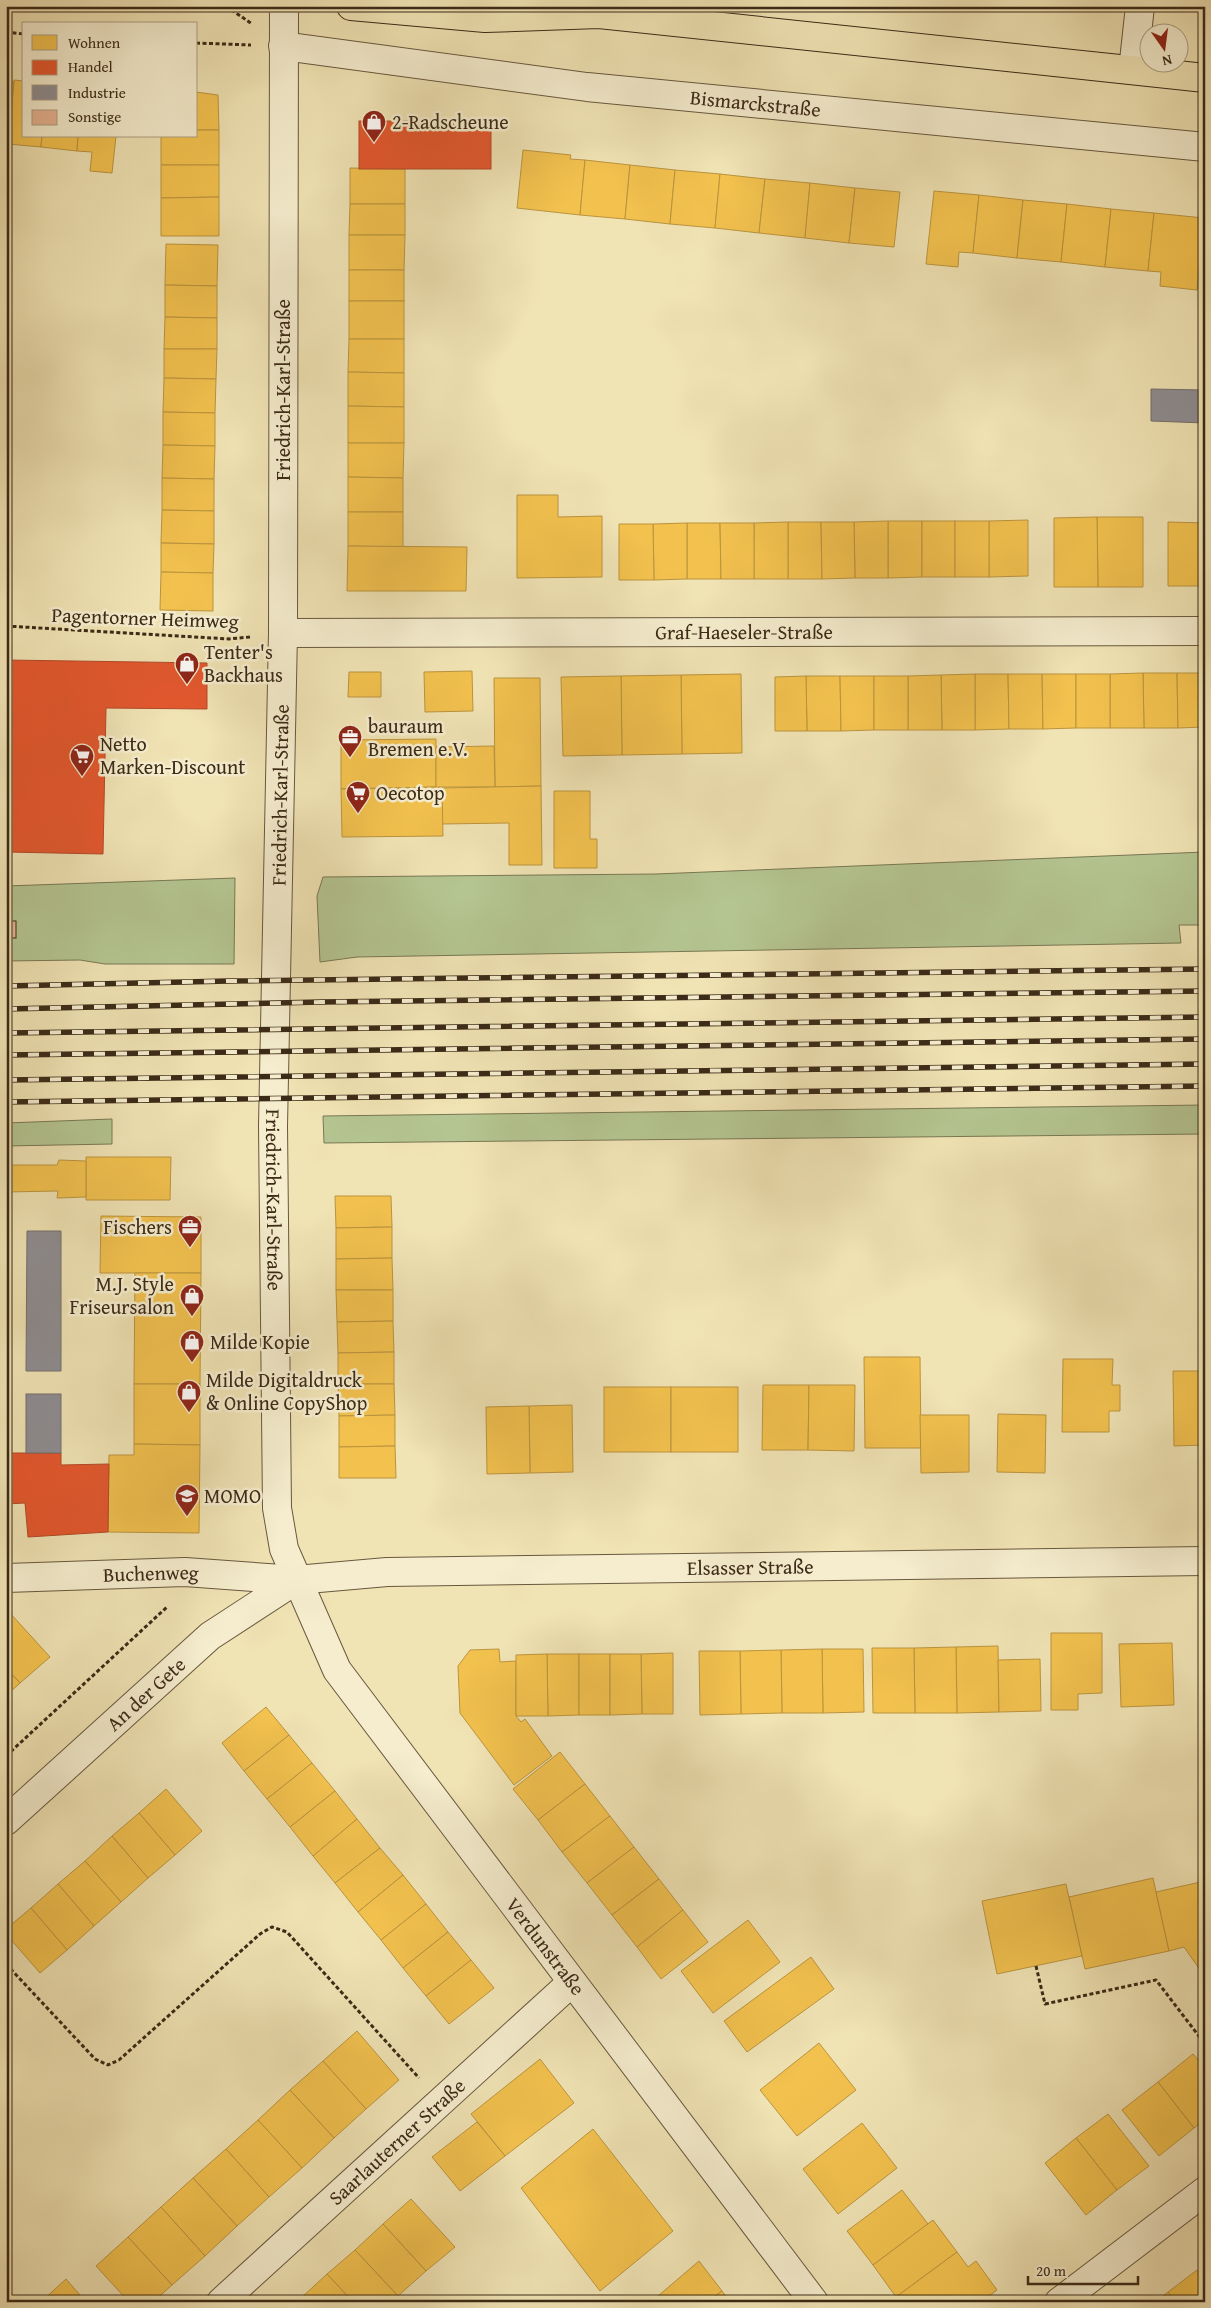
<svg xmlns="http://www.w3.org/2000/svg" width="1211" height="2308" font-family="'Gentium Book Plus',serif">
<rect width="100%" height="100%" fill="#f0e3b4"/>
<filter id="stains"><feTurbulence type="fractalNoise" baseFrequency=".004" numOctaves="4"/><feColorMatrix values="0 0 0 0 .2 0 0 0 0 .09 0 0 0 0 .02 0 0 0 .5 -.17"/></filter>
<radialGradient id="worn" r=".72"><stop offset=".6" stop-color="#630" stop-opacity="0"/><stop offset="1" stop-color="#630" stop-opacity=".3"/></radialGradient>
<g fill="#b4c591" stroke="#787854">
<polygon points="1205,852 1205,925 1179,925 1181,943 357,957 320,962 317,896 323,877 656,874"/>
<polygon points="235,878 234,964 105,964 80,960 6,961 6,886"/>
<polygon points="1205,1105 1205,1134 324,1143 323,1116"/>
<polygon points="112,1119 112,1144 6,1146 6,1123"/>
</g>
<g fill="#f2c14e" stroke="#bb943e">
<polygon points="14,80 24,81 24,136 42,136 41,147 8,144"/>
<polygon points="6,81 14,82 7,153 6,153"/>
<polygon points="196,92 218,95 219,130 196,130"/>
<polygon points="196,130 219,130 219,165 161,165 161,136 196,136"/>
<polygon points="42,136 78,136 77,151 41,147"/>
<polygon points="78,136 116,136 112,173 90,171 92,152 77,151"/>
<polygon points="523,150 571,155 570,159 585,160 580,215 517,208"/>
<polygon points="585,160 630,165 625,219 580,215"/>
<polygon points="161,165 219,165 219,197 161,198"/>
<polygon points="630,165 675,170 670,224 625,219"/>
<polygon points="350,168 405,169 405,204 350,204"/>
<polygon points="675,170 720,174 715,228 670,224"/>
<polygon points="720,174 765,179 759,233 715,228"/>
<polygon points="765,179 810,183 805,238 759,233"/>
<polygon points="810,183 855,188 849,243 805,238"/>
<polygon points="855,188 900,192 894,247 849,243"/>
<polygon points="934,191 979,195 973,253 959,252 958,267 926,264"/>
<polygon points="979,195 1023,200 1017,258 973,253"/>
<polygon points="219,197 219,236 161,236 161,198"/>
<polygon points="1023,200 1067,204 1061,262 1017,258"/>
<polygon points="350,204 405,204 405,235 349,235"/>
<polygon points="1067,204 1111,209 1105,267 1061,262"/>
<polygon points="1111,209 1154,213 1148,271 1105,267"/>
<polygon points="1154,213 1204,218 1197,290 1160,286 1161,272 1148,271"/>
<polygon points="349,235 405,235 404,270 349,270"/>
<polygon points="166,244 218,245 217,286 165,285"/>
<rect x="349" y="270" width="55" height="31"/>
<polygon points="165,285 217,286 217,318 165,317"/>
<rect x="349" y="301" width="55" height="38"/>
<polygon points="165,317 217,318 217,349 164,349"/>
<polygon points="349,339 404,339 404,373 348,372"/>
<polygon points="164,349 217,349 216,379 164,378"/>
<polygon points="348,372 404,373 404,407 348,406"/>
<polygon points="164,378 216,379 215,413 163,412"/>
<polygon points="348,406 404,407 404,443 348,443"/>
<polygon points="163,412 215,413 215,446 163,445"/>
<polygon points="348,443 404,443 403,478 348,477"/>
<polygon points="163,445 215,446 214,479 162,478"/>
<polygon points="348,477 403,478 403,512 348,512"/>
<polygon points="162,478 214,479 214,511 162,510"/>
<polygon points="517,495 558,495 558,517 602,516 602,577 517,578"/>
<polygon points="162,510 214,511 214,544 161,543"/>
<polygon points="348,512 403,512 403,547 348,546"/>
<polygon points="1097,517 1143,517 1143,587 1098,587"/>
<polygon points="1097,517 1098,587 1054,587 1054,518"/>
<polygon points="1028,520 1028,576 989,577 989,521"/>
<polygon points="888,521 922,521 922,577 888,578"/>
<polygon points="888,521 888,578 855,578 854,522"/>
<rect x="922" y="521" width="33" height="56"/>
<rect x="955" y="521" width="34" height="56"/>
<polygon points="788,522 821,522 822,579 788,579"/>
<polygon points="788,522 788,579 754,579 754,523"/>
<polygon points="821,522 854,522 855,578 822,579"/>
<polygon points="1168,522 1205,523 1205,586 1168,586"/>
<polygon points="687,523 720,523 721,579 687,579"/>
<polygon points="687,523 687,579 654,580 653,524"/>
<polygon points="720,523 754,523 754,579 721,579"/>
<polygon points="619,524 653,524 654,580 619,580"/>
<polygon points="161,543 214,544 213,573 161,572"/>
<polygon points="348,546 467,547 466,591 347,591"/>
<polygon points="161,572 213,573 213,611 160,610"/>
<polygon points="472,671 473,711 425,712 424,672"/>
<polygon points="349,672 381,672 381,697 348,697"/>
<polygon points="1143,673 1177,673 1178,728 1144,728"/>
<polygon points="1143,673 1144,728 1110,728 1110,674"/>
<polygon points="1177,673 1205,673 1205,727 1178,728"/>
<polygon points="741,674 742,753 682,754 681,675"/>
<polygon points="975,674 1008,674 1009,729 975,730"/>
<polygon points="975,674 975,730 942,730 941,675"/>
<polygon points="1008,674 1042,674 1043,729 1009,729"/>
<polygon points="1042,674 1076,674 1076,728 1043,729"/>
<rect x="1076" y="674" width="34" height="54"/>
<polygon points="681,675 682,754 622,755 621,676"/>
<polygon points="941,675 942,730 908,730 908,676"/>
<polygon points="621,676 622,755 563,756 561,677"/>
<polygon points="806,676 840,676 841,731 807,731"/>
<polygon points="806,676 807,731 775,731 775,677"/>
<polygon points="840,676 874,676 874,730 841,731"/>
<rect x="874" y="676" width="34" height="54"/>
<polygon points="494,678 540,678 541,786 495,787"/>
<polygon points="436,739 436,787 341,789 341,740"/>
<polygon points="494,746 495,787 436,787 436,747"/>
<polygon points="541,786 542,865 509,865 509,823 442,824 442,788"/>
<polygon points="436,787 442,788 443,836 342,837 341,789"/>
<polygon points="554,791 590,791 590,839 597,839 597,868 554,868"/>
<polygon points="86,1157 171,1157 170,1200 86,1200"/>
<polygon points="59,1160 86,1161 86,1197 57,1198 58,1191 6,1192 6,1165 57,1165"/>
<polygon points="335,1196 391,1196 392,1227 336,1228"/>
<polygon points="101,1216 201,1217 201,1273 100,1273"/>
<polygon points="392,1227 392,1258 336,1259 336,1228"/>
<polygon points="392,1258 393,1290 336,1290 336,1259"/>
<polygon points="135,1273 201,1273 200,1384 134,1384"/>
<polygon points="336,1290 393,1290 393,1321 337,1322"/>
<polygon points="393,1321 394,1352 338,1353 337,1322"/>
<polygon points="394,1352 394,1384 338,1384 338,1353"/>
<polygon points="864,1357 920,1357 921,1448 865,1448"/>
<polygon points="1063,1359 1113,1359 1112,1385 1120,1385 1120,1411 1109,1411 1109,1432 1062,1432"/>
<polygon points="1173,1371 1205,1371 1205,1445 1174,1446"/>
<polygon points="134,1384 200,1384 200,1445 134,1444"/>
<polygon points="338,1384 394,1384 395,1415 339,1416"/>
<polygon points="763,1385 809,1385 808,1450 762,1450"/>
<polygon points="809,1385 855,1385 854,1451 808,1450"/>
<rect x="604" y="1387" width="67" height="65"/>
<rect x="671" y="1387" width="67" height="65"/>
<polygon points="572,1405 573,1472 530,1473 529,1406"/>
<polygon points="529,1406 530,1473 487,1474 486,1407"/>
<polygon points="998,1414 1046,1415 1045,1473 997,1472"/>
<polygon points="395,1415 395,1446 339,1447 339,1416"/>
<polygon points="920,1415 969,1415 969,1472 921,1473"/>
<polygon points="134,1444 200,1445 199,1533 108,1532 109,1455 134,1455"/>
<polygon points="395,1446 396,1478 339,1478 339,1447"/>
<polygon points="9,1612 50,1657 20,1683 6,1668 6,1614"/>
<polygon points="1051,1633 1102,1633 1102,1693 1078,1694 1078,1710 1051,1710"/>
<polygon points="1172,1643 1174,1705 1121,1707 1119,1644"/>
<polygon points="998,1646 999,1712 957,1713 956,1647"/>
<polygon points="956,1647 957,1713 915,1713 914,1648"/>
<polygon points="872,1648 914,1648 915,1713 873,1713"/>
<polygon points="499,1649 500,1662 516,1661 516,1716 521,1722 525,1719 552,1756 514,1785 460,1713 458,1666 470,1650"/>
<polygon points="822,1649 863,1649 864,1712 823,1713"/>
<polygon points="822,1649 823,1713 782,1713 781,1650"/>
<polygon points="781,1650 782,1713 741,1714 740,1651"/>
<polygon points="699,1651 740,1651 741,1714 700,1715"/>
<polygon points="673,1653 673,1714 642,1714 641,1654"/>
<polygon points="547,1654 579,1654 579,1715 548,1716"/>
<polygon points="547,1654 548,1716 516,1716 516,1655"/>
<rect x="579" y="1654" width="31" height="61"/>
<polygon points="610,1654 641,1654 642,1714 610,1715"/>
<polygon points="1040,1659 1041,1711 999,1712 998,1660"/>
<polygon points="6,1668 20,1683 6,1696"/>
<polygon points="266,1707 289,1735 244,1771 222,1743"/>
<polygon points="289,1735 312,1763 267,1799 244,1771"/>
<polygon points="560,1752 585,1784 538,1820 513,1789"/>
<polygon points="312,1763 335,1791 290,1827 267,1799"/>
<polygon points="585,1784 610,1816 562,1852 538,1820"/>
<polygon points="166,1789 202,1831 175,1855 139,1813"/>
<polygon points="335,1791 357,1819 313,1856 290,1827"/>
<polygon points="139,1813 175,1855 148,1878 112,1836"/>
<polygon points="610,1816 634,1847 587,1883 562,1852"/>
<polygon points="357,1819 380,1848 335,1883 313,1856"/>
<polygon points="112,1836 148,1878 121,1902 85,1861"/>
<polygon points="634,1847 659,1879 612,1915 587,1883"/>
<polygon points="380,1848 403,1875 358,1912 335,1883"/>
<polygon points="85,1861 121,1902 94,1926 58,1884"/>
<polygon points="403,1875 426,1904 381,1940 358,1912"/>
<polygon points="1153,1878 1169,1951 1085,1969 1069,1897"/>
<polygon points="659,1879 683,1910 637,1947 612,1915"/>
<polygon points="1205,1881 1205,1977 1184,1947 1169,1951 1156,1892"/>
<polygon points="58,1884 94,1926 67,1950 31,1908"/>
<polygon points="1066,1884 1082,1956 997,1974 982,1901"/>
<polygon points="426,1904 448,1932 403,1968 381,1940"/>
<polygon points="31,1908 67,1950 40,1973 6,1934 6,1929"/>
<polygon points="683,1910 708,1942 661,1979 637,1947"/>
<polygon points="748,1920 780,1962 713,2013 681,1971"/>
<polygon points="448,1932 471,1960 426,1996 403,1968"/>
<polygon points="811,1957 834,1989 747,2052 724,2021"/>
<polygon points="471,1960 494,1988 449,2024 426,1996"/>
<polygon points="357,2031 399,2080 366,2109 323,2061"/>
<polygon points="819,2043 856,2090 797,2136 760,2090"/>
<polygon points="1193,2054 1205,2068 1205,2120 1194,2128 1158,2082"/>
<polygon points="540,2059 574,2103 505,2156 471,2114"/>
<polygon points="323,2061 366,2109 334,2138 290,2090"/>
<polygon points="1158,2082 1194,2128 1159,2156 1122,2110"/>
<polygon points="290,2090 334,2138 302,2168 258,2120"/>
<polygon points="1108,2114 1149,2166 1117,2190 1076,2138"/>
<polygon points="258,2120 302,2168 269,2197 226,2149"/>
<polygon points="477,2122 505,2156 460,2191 432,2157"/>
<polygon points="862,2123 897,2168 838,2214 803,2169"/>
<polygon points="593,2129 673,2231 600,2291 521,2188"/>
<polygon points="1076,2138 1117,2190 1086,2215 1045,2163"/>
<polygon points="226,2149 269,2197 237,2226 193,2178"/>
<polygon points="193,2178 237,2226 205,2256 161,2207"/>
<polygon points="902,2190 928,2224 873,2265 847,2231"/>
<polygon points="411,2199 455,2247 426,2271 383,2224"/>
<polygon points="161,2207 205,2256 172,2285 128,2237"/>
<polygon points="933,2220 957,2252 896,2297 873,2265"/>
<polygon points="383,2224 426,2271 398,2296 355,2250"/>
<polygon points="128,2237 172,2285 153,2302 129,2302 96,2266"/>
<polygon points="355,2250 398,2296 392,2302 353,2302 327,2274"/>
<polygon points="957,2252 968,2267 976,2261 997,2290 981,2302 900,2302 896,2297"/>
<polygon points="699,2261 722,2291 707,2302 651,2302"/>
<polygon points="1197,2270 1205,2280 1205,2302 1176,2302 1168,2292"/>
<polygon points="327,2274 353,2302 302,2302 300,2299"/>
<polygon points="66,2279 86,2302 41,2302"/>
<polygon points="722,2291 730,2302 707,2302"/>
<polygon points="1168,2292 1176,2302 1155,2302"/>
</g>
<g fill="#e4572e" stroke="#b14a27">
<rect x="359" y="121" width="132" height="48"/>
<polygon points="6,660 207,663 207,709 106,708 103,854 6,852"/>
<polygon points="6,1453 61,1453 61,1465 109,1464 108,1532 28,1537 25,1503 6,1504"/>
</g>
<g fill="#8d8d92" stroke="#746f6d">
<polygon points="1151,389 1205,390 1205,423 1151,421"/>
<polygon points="27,1231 61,1231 61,1371 26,1371"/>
<rect x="26" y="1394" width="35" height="59"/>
</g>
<rect fill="#e6b392" stroke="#3b2a17" x="6" y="921" width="10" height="17"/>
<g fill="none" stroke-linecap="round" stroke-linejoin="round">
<defs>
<g id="minor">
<path id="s1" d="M284,6L283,633L273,1126L277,1508L284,1549L337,1670L814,2302"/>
<path id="s2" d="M283,46L587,87L1205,147"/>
<polyline points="1133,70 1140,6"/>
<path id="s3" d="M283,633L1205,631"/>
<path id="s4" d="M6,1578L185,1572L296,1580L387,1572L1205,1561"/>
<path id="s5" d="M6,1821L210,1636L296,1580"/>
<path id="s6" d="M221,2302L572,1982"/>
<polyline points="1059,2302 1205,2191"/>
</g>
<polyline id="major" points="351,6 485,18 599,14 1205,78"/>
</defs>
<use href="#minor" stroke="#68583e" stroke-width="30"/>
<use href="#major" stroke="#3b2a17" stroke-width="30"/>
<g stroke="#3b2a17" stroke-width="3" stroke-dasharray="4 2.5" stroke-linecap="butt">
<polyline points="226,6 252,24"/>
<polyline points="6,32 24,34"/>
<polyline points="196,43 251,45"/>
<polyline points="6,626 229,639 250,637"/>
<polyline points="6,1756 167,1607"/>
<polyline points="6,1964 95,2059 108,2065 119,2060 260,1934 272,1927 287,1932 419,2078"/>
<polyline points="1036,1966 1045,2004 1156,1980 1205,2044"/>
</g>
<use href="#minor" stroke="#f5edce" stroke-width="28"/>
<use href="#major" stroke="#f0e3b4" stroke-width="28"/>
<defs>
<g id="rail">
<polyline points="6,986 229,981 1205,969"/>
<polyline points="6,1009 321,1002 1205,991"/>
<polyline points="6,1033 1205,1017"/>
<polyline points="6,1055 1205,1039"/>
<polyline points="6,1080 1205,1064"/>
<polyline points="6,1102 1205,1086"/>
</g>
</defs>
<use href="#rail" stroke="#3b2a17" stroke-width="5.5"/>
<use href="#rail" stroke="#f5edce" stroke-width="4" stroke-dasharray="11" stroke-linecap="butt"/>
</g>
<defs>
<symbol id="shop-pin" viewBox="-11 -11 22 30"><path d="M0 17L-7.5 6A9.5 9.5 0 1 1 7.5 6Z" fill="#8f2418" stroke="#f5edce"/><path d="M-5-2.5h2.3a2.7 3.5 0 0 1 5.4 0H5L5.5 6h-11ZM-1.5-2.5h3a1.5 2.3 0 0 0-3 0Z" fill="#fff"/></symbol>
<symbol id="office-pin" viewBox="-11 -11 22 30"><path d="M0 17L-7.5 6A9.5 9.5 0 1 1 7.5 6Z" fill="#8f2418" stroke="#f5edce"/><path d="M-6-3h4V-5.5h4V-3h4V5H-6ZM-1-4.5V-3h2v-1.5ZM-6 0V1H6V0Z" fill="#fff"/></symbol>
<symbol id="supermarket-pin" viewBox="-11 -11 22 30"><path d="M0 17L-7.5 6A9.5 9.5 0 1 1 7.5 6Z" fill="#8f2418" stroke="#f5edce"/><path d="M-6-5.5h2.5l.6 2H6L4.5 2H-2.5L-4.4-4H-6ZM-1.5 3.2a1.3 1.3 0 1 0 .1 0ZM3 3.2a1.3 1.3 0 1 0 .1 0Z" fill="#fff"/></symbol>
<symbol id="school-pin" viewBox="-11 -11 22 30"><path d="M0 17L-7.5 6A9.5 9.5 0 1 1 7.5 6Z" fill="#8f2418" stroke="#f5edce"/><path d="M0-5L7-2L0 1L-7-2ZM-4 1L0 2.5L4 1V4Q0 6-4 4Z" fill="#fff"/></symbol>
</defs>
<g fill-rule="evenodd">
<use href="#shop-pin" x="360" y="108" width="28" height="38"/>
<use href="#shop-pin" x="173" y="650" width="28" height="38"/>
<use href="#office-pin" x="336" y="723" width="28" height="38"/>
<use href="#supermarket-pin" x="68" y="742" width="28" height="38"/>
<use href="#supermarket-pin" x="344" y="779" width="28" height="38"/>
<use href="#office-pin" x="176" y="1213" width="28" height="38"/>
<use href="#shop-pin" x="178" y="1282" width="28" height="38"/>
<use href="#shop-pin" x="178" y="1328" width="28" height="38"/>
<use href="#shop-pin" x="175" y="1378" width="28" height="38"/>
<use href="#school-pin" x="173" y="1482" width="28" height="38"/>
</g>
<g text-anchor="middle" stroke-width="5" stroke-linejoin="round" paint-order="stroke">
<g font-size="20" fill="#3b2a17" stroke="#f5edce">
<text dy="7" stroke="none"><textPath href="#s2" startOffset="476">Bismarckstraße</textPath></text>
<text transform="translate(283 390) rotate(-90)" y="7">Friedrich-Karl-Straße</text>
<text transform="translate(145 618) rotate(2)" y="7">Pagentorner Heimweg</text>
<text dy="7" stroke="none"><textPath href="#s3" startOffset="461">Graf-Haeseler-Straße</textPath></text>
<text transform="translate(280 795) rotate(-89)" y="7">Friedrich-Karl-Straße</text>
<text dy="7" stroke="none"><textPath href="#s1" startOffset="1194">Friedrich-Karl-Straße</textPath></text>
<text dy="7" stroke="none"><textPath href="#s4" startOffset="745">Elsasser Straße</textPath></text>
<text dy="7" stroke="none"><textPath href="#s4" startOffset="145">Buchenweg</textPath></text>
<text dy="7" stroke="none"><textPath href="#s5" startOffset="189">An der Gete</textPath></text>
<text dy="7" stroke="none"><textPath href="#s1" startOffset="2022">Verdunstraße</textPath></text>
<text dy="7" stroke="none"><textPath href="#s6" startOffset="238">Saarlauterner Straße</textPath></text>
</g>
<g font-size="20" fill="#3b2a17" stroke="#f5edce" text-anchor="start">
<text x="392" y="129">2-Radscheune</text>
<text x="204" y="659">Tenter's<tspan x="204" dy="23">Backhaus</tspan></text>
<text x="368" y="733">bauraum<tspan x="368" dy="23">Bremen e.V.</tspan></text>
<text x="100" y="751">Netto<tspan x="100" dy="23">Marken-Discount</tspan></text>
<text x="376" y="800">Oecotop</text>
<text x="172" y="1234" text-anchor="end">Fischers</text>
<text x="174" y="1291" text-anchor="end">M.J. Style<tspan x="174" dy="23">Friseursalon</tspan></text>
<text x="210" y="1349">Milde Kopie</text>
<text x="206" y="1387">Milde Digitaldruck<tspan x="206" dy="23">&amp; Online CopyShop</tspan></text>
<text x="204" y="1503">MOMO</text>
</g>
</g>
<rect width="1211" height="2308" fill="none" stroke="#f0e3b4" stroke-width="25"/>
<rect x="8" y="8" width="1196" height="2293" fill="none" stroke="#3b2a17" stroke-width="2.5"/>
<rect x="12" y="12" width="1186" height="2283" fill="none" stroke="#3b2a17"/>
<rect x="22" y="22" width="175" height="115" fill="#f5edce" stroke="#ab9f85"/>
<rect x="32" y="35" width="25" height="15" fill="#f2c14e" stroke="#ab9f85"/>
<text x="68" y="48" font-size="15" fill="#3b2a17">Wohnen</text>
<rect x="32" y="60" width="25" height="15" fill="#e4572e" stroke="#ab9f85"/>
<text x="68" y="72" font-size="15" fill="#3b2a17">Handel</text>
<rect x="32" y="85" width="25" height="15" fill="#8d8d92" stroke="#ab9f85"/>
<text x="68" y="98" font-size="15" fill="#3b2a17">Industrie</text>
<rect x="32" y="110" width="25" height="15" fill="#e6b392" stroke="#ab9f85"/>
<text x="68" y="122" font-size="15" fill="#3b2a17">Sonstige</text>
<g transform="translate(1164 48) rotate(166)"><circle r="24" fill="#f5edce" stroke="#ab9f85"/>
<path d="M0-4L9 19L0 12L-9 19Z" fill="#8f2418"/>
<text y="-8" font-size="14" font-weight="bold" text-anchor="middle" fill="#3b2a17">N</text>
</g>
<path d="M1028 2276v8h110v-8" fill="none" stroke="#3b2a17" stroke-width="2.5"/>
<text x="1036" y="2276" font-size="15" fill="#3b2a17" stroke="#f5edce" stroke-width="4" paint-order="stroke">20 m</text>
<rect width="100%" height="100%" filter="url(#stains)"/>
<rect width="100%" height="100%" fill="url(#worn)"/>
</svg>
